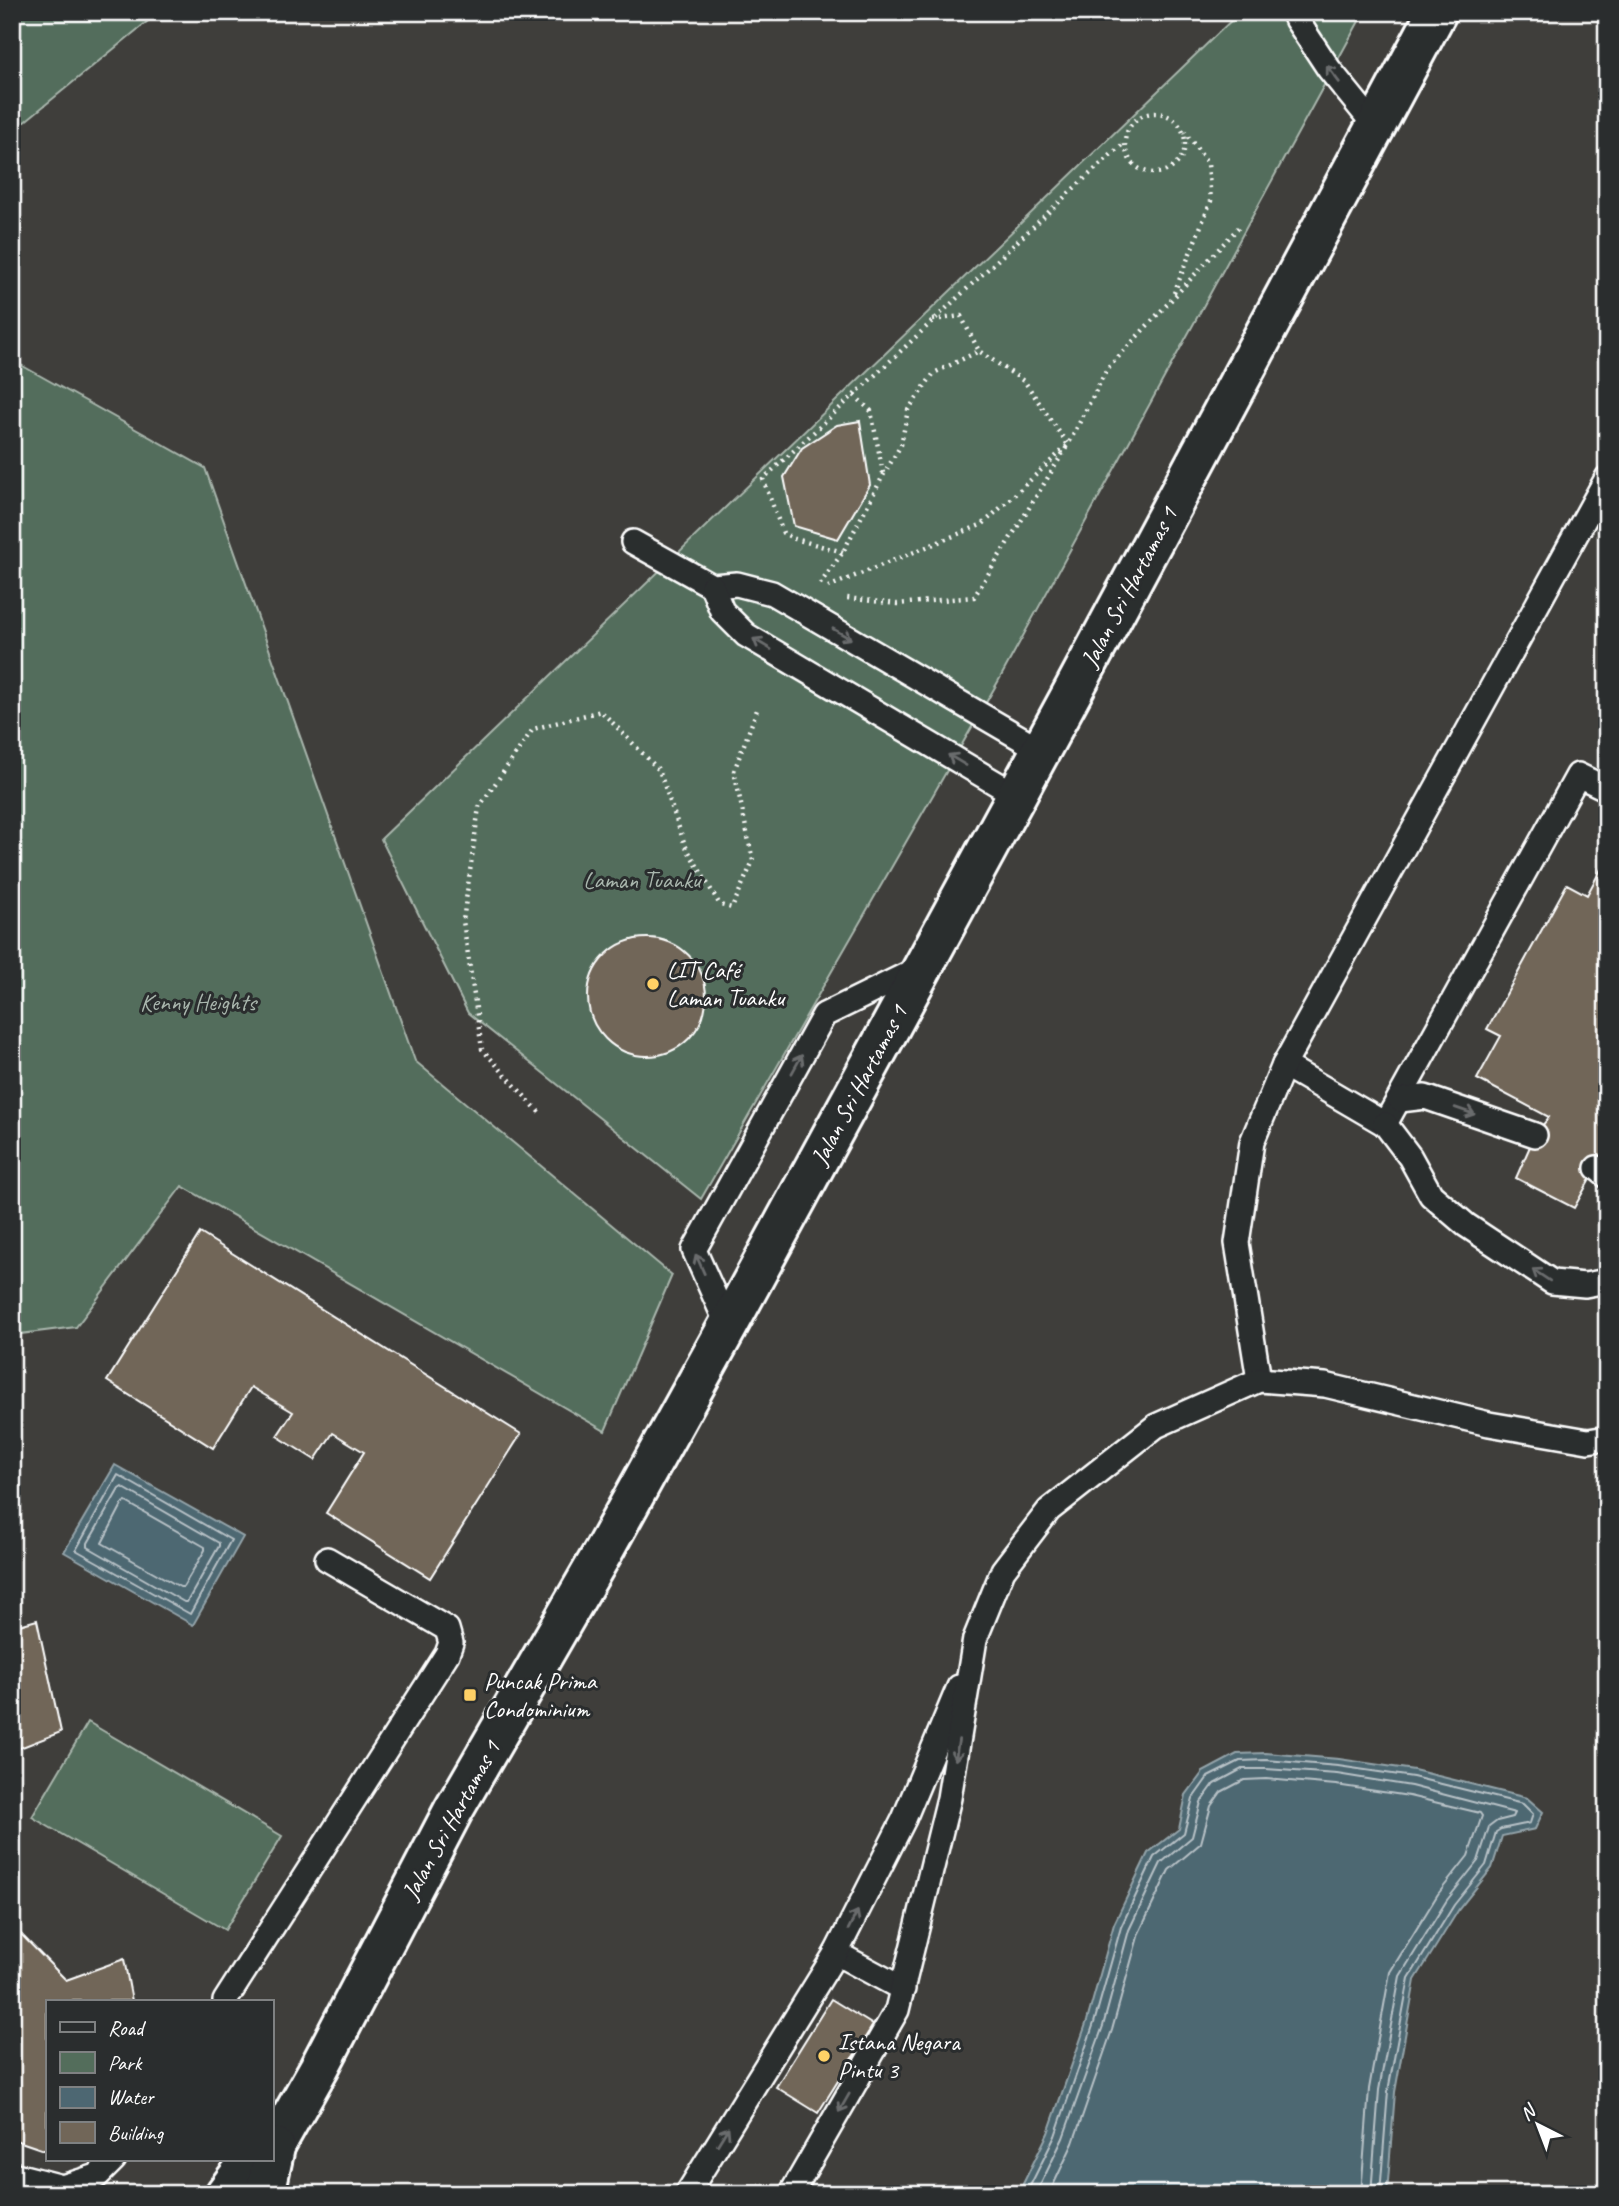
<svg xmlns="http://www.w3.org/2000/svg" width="1619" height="2206" font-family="Caveat,sans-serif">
<rect width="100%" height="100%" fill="#3f3e3b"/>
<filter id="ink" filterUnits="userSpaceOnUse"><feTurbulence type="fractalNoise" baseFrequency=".0143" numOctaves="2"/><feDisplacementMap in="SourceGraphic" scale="14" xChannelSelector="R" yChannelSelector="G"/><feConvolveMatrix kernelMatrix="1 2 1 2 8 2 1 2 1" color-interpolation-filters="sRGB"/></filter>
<g filter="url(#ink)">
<g fill="#536d5b" stroke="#a9b6ad" stroke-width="2">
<polygon points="12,12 159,12 12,132"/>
<polygon points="1240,12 1364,12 999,680 701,1199 468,1013 381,839"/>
<polygon points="12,360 205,468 415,1061 672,1275 605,1431 182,1186 76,1327 12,1335"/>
<polygon points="88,1722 282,1836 225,1930 32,1817"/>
</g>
<g fill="#4d6772" stroke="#94a4aa" stroke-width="2">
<polygon points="115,1465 243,1537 193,1625 64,1552"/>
<polygon points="1266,1753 1339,1759 1414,1770 1527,1798 1543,1812 1535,1829 1502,1836 1492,1868 1459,1909 1415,1980 1395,2092 1387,2194 1018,2194 1048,2133 1087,2021 1114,1924 1148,1853 1179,1829 1186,1795 1203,1772 1237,1754"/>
</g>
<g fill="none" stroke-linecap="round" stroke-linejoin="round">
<g stroke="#b8c2c7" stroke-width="2">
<polygon points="118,1475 231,1540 190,1614 76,1550"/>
<polygon points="122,1487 219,1543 219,1546 187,1602 184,1602 88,1547 88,1543 119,1489"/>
<polygon points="126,1502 205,1547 205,1550 183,1587 180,1587 102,1543 123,1503"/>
<polyline points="1026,2194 1055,2136 1094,2023 1121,1927 1154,1857 1184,1833 1193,1798 1208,1777 1240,1761 1266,1760 1338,1766 1413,1777 1523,1804 1533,1814 1530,1823 1501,1829 1496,1832 1486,1865 1454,1905 1409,1978 1388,2091 1380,2194"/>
<polyline points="1036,2194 1063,2138 1103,2026 1129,1930 1161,1863 1192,1837 1201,1802 1214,1784 1242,1769 1266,1769 1337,1774 1411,1786 1515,1813 1513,1817 1497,1821 1489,1827 1478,1861 1447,1900 1400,1976 1379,2090 1371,2194"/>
<polyline points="1049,2194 1073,2143 1112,2030 1139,1933 1169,1870 1201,1843 1211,1806 1221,1792 1244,1780 1266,1779 1336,1785 1409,1796 1480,1813 1482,1816 1468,1856 1438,1894 1390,1972 1369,2089 1361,2194"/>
</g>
</g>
<g fill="#716658" stroke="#fff" stroke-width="2">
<polygon points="860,421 870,485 838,539 794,526 784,477 802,448 837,425"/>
<polygon points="1607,858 1607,1149 1574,1208 1516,1178 1535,1135 1549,1117 1477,1079 1501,1036 1487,1029 1567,884 1587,895"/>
<circle cx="647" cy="997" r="59"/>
<polygon points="200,1233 521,1434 430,1578 326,1513 364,1452 333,1433 315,1460 277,1436 293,1412 251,1387 213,1448 107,1381"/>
<polygon points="37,1620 61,1732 12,1751 12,1627"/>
<polygon points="12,1925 66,1980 124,1959 132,2001 47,2001 47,2151 12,2139"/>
<polygon points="831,1999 873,2025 818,2113 776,2087"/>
</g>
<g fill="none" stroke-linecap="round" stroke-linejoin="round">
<defs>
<g id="service">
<polyline points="1303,12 1296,19 1329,69 1376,127"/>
<polyline points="633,542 712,586 737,584 772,593 1041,750"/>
<polyline points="712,586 722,611 746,635 1016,795"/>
<polyline points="1284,1065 1385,1124 1578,775 1607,789"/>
<polyline points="1400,1100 1425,1097 1535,1135"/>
<polyline points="1385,1124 1410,1157 1431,1195 1466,1225 1552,1282 1585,1285 1607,1281"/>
<polyline points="1597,1168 1607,1176"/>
<polyline points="728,1326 694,1250 824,1015 920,968"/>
<polyline points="1259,1380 1237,1243 1252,1142 1284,1065 1607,478"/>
<polyline points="836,1953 903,1989"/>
<polyline points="225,2001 447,1654 451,1643 447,1629 327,1559"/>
<polyline points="12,2174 62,2187 97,2176 114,2159"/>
<polyline points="687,2194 836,1953 904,1819 959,1687"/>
<polyline points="791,2194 897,2010 949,1798 975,1639 1003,1570 1049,1510 1156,1426 1259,1380 1325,1385 1489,1424 1588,1441 1607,1438"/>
</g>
<polyline id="minor" points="225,2194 251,2159"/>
<g id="tertiary">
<polyline points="271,2153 319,2068 453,1811 603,1552 728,1326 1073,691 1437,12"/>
<polyline points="265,2194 275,2147"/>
</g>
</defs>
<use href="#service" stroke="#fff" stroke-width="28"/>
<use href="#minor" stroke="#fff" stroke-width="44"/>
<use href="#tertiary" stroke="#fff" stroke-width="44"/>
<g stroke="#fff" stroke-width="4.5" stroke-dasharray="2 5" stroke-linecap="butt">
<circle cx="1155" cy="143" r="30"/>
<polyline points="1174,293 1211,201 1208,164 1185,132"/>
<polyline points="933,320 961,316 979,351"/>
<polyline points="854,395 1072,190 1124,143"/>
<polyline points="843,552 795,539 783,533 763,479 854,395 871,411 883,473"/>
<polyline points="820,584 843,552 884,474 901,445 908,410 934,373 979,351 1025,382 1068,445 974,597 897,604 847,598"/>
<polyline points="828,587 983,524 1068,445 1107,369 1239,227"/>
<polyline points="539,1112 482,1049 463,921 479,807 533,729 601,711 659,770 685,845 720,905 732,908 753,861 734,771 758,707"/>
</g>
<use href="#service" stroke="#2a2d2e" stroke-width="23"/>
<use href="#minor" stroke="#2a2d2e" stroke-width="38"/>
<use href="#tertiary" stroke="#2a2d2e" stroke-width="38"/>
</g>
<defs><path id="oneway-shaft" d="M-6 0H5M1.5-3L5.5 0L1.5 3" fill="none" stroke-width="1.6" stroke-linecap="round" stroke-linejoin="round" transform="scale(1.75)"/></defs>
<g stroke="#6a6c6d">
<use href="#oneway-shaft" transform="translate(1333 74) rotate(-127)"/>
<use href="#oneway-shaft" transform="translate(842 634) rotate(30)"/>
<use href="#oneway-shaft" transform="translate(762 644) rotate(-149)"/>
<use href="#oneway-shaft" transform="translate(957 760) rotate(-149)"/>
<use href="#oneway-shaft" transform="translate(797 1064) rotate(-61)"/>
<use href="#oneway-shaft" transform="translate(1465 1111) rotate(19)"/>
<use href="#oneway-shaft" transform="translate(700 1264) rotate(-114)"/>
<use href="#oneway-shaft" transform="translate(1541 1275) rotate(-146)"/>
<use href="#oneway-shaft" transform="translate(957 1750) rotate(99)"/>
<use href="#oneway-shaft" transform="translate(853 1920) rotate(-63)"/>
<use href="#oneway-shaft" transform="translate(844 2103) rotate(120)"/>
<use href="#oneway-shaft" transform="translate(723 2136) rotate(-58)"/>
</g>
</g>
<g fill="#ffd166" stroke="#2a2d2e" stroke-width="2.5">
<circle cx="653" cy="984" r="7"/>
<rect x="463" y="1688" width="14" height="14" rx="3.5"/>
<circle cx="824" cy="2056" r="7"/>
</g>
<g text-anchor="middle" stroke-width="6" stroke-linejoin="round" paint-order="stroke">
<g font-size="24" fill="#fff" stroke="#2a2d2e">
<text transform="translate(1129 587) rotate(-62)" y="8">Jalan Sri Hartamas 1</text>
<text transform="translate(859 1085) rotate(-62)" y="8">Jalan Sri Hartamas 1</text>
<text transform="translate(451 1820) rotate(-61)" y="8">Jalan Sri Hartamas 1</text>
</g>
<g font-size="24" fill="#a9b6ad" stroke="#2a2d2e">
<text x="642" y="888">Laman Tuanku</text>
<text x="198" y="1010">Kenny Heights</text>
</g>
<g font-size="24" fill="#fff" stroke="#2a2d2e" text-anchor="start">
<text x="667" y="978">LIT Café<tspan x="667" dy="28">Laman Tuanku</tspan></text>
<text x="484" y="1689">Puncak Prima<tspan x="484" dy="28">Condominium</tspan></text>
<text x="838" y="2050">Istana Negara<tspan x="838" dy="28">Pintu 3</tspan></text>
</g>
</g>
<rect width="1619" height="2206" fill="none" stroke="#2a2d2e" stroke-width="42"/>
<rect x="21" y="21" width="1577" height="2164" fill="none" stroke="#fff" stroke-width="2.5" filter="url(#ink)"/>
<rect x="46" y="2000" width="228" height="161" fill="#2a2d2e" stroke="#7f8182" stroke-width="2"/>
<rect x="60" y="2022" width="35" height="10" fill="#2a2d2e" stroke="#7f8182" stroke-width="2"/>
<text x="108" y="2035" font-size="21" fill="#ffffff">Road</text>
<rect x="60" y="2052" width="35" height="21" fill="#536d5b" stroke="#7f8182" stroke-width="2"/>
<text x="108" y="2070" font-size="21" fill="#ffffff">Park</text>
<rect x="60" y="2087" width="35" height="21" fill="#4d6772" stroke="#7f8182" stroke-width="2"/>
<text x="108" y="2104" font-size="21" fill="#ffffff">Water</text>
<rect x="60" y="2122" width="35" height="21" fill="#716658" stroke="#7f8182" stroke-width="2"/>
<text x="108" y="2140" font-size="21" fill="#ffffff">Building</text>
<g transform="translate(1538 2125) rotate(318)" stroke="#2a2d2e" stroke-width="5" paint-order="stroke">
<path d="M0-5L12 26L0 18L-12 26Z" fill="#ffffff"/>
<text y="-10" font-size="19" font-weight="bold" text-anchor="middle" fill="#ffffff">N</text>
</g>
</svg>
